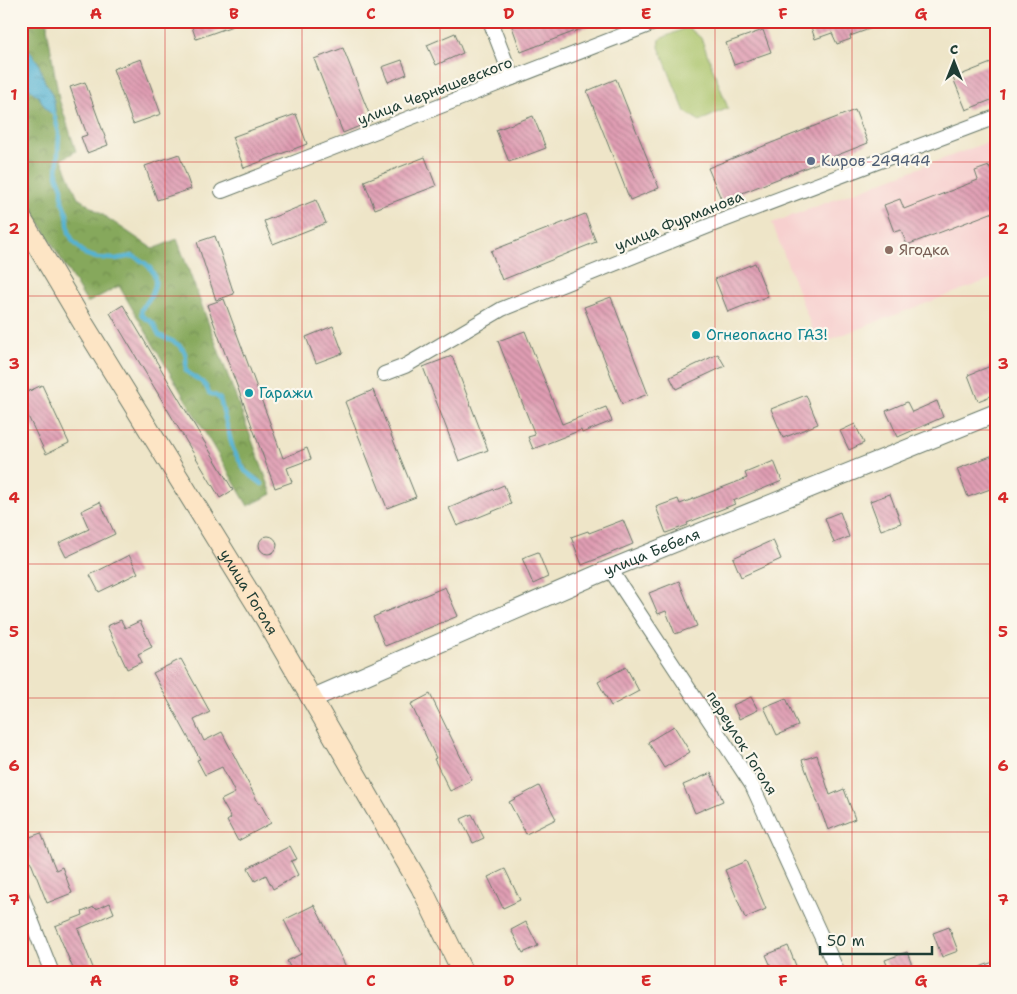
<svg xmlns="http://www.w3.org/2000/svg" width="1017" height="994" font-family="'Shantell Sans',sans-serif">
<defs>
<pattern id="forest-crowns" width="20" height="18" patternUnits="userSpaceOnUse" patternTransform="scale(1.25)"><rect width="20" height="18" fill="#86a85c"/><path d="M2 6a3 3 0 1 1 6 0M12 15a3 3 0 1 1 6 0" fill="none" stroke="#6d8a4d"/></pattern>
<pattern id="water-ripples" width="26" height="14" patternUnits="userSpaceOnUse" patternTransform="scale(1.25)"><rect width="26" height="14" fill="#54b2d2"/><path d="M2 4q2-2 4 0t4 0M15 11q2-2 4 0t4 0" fill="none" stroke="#4592ab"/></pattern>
<pattern id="building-back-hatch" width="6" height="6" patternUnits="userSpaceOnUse" patternTransform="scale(1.25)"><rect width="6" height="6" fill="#e09db3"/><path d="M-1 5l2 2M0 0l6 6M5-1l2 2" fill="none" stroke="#b58192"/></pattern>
</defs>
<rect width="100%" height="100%" fill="#fbf7ec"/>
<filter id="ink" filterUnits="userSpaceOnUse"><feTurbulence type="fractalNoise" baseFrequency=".02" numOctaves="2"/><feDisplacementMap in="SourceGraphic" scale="10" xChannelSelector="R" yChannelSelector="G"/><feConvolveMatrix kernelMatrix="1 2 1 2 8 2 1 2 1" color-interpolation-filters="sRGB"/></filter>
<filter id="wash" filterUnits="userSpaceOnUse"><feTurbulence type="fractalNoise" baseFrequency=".0096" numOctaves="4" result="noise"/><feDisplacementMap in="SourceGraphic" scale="20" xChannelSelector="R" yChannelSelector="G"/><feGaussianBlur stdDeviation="1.12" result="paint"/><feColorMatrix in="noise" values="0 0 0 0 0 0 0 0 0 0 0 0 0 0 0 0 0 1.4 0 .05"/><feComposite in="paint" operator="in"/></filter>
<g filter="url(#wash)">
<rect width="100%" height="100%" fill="#eee5c8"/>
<polygon fill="#f7d0cf" points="996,139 996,277 818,344 772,223"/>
<polygon fill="#a8c268" stroke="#64804e" points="688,27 701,38 728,108 700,121 685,112 659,47 660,39"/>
<polygon fill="url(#forest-crowns)" stroke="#527248" points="21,21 48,21 47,27 59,99 76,151 62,159 78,198 153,249 177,239 272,494 248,506 119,286 87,303 21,191"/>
<polygon fill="url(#water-ripples)" stroke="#3a7883" points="21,21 24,21 22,29 25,45 38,62 45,82 50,89 54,101 56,119 46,109 39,97 21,82"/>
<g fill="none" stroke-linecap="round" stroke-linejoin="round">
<path stroke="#54b2d2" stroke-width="4.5" d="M54,114L59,133L57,175L62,188V201L67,214L69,233L73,241L85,254L97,258L115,259L133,256C150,264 162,276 151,296C147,304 139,307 142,316L153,323L159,335C170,341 185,343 186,359C187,363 185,367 186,371C195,379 205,380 209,393L216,396L220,399L233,449L245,471L262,484"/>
</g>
<g id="blocks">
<g fill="url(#building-back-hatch)">
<polygon points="190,21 241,21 241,23 196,39"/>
<polygon points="510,21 599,21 599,22 521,52"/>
<polygon points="809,21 886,21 886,23 850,36 851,39 837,44 832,33 815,39"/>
<polygon points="763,30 771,52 734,65 726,43"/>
<polygon points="455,33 463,53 436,65 427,45"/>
<polygon points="343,48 372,121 343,133 314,59"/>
<polygon points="141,59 161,114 133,124 113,69"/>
<polygon points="402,60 407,74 388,82 382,67"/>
<polygon points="996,61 996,98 966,110 953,78"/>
<polygon points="616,79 659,188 630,200 587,91"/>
<polygon points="85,82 108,145 87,153 81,137 87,135 70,87"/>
<polygon points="855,110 868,143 722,201 708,168"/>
<polygon points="296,114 307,144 244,168 232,137"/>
<polygon points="533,116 546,148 509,162 496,130"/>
<polygon points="179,154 191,189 157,200 145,166"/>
<polygon points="425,157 436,186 375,209 364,181"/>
<polygon points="989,166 996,184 996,194 991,196 996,211 907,245 901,230 894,232 884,205 900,199 904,209 978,180 975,171"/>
<polygon points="316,200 326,223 273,244 264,221"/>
<polygon points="585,214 596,242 502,280 491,251"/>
<polygon points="215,236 234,294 216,300 197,242"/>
<polygon points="755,263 768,296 728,312 715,279"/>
<polygon points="611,297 648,394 622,404 584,307"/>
<polygon points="224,299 283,458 307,448 311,459 287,468 292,482 275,488 207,305"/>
<polygon points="123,305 233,490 220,498 110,313"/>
<polygon points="333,326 343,353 316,363 306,337"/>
<polygon points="525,331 562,424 606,407 612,421 582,433 581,430 533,449 528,437 535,435 498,341"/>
<polygon points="718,354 725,366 676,389 670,377"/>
<polygon points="452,356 488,450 459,461 423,367"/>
<polygon points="996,364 996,394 978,401 968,375"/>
<polygon points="42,385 69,443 46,454 27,414 21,417 21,395"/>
<polygon points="373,390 416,497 387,508 345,402"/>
<polygon points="806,395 818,424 783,438 771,409"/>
<polygon points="937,401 943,417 898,437 886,411 907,402 912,412"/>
<polygon points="855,424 864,443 849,450 840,431"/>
<polygon points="996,454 996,487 968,497 957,469"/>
<polygon points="774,461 782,481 733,501 735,504 687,523 688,525 666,533 656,507 678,499 680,504 747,478 745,473"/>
<polygon points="504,485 511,504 457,526 449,508"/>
<polygon points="890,494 901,523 881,530 870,501"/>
<polygon points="100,502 115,534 66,557 59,543 89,529 81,511"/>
<polygon points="840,512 849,537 834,543 825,518"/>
<polygon points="623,520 633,544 582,565 571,537 588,531 589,533"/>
<circle cx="268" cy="545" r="9"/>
<polygon points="773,540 781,559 741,577 733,558"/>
<polygon points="538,552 548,577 533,584 522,558"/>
<polygon points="129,555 138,573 99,592 90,575"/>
<polygon points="679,581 697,626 675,634 666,611 658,614 649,593"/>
<polygon points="445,587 458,616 385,646 373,617"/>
<polygon points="121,620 125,628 140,621 152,647 138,654 142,662 127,669 107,626"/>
<polygon points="181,659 210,712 194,720 204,741 222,732 259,804 260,803 271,823 238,841 227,821 231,818 221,800 235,793 222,767 205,775 197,760 200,759 153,673"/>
<polygon points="626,667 639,691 611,706 598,682"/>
<polygon points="430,694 472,780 450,791 434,759 436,758 411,704"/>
<polygon points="751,697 758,710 739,719 733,705"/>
<polygon points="786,698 798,726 777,735 764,707"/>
<polygon points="674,726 690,752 664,768 648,742"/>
<polygon points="817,755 830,795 844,789 855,819 828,830 802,760"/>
<polygon points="711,773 723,801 695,813 683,785"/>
<polygon points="539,786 556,819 526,834 509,802"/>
<polygon points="472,814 484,838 473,843 461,819"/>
<polygon points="41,833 56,870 62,867 72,893 47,903 22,840"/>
<polygon points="290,846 297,859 291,861 298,875 273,889 266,875 255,881 248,868"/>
<polygon points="746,861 766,909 745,918 725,870"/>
<polygon points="505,869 520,900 503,908 488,877"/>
<polygon points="110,903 114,913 78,929 95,973 75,973 55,926 83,915 82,912 94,907 96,909"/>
<polygon points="314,905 334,943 349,973 293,973 287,961 301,954 284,920"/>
<polygon points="526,922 538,946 523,953 511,930"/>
<polygon points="949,927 958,951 942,957 933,933"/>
<polygon points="788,946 799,973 774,973 766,955"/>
<polygon points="907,952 915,973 890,973 885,960"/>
</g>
</g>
</g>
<g filter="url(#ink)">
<use href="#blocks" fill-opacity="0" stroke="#677868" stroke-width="1"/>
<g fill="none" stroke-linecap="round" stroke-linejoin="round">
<defs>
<g id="minor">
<polyline points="490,21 512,78"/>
<polyline points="222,191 659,21"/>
<polyline points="384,374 405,366 502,309 716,223 996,117"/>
<polyline points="610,569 752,785 838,973"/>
<polyline points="21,894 52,973"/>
<polyline points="985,973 996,969"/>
</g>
<g id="tertiary">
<path id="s1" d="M311,699L610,569L996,413"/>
</g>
<g id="secondary">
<path id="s2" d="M21,218L83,323L265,618L421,887L463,973"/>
</g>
</defs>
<use href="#minor" stroke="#677868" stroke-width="16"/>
<use href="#tertiary" stroke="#677868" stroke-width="20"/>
<use href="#secondary" stroke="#677868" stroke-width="22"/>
<use href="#minor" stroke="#fff" stroke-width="14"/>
<use href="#tertiary" stroke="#fff" stroke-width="18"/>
<use href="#secondary" stroke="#fde5c5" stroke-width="20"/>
</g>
</g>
<path fill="none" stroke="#d62828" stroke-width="1" stroke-opacity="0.55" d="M165,21V973M302,21V973M440,21V973M577,21V973M715,21V973M852,21V973M21,162H996M21,296H996M21,430H996M21,564H996M21,698H996M21,832H996"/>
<circle fill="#5c6f8a" stroke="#fbf7ec" stroke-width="2" cx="811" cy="161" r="5"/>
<circle fill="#8d6e63" stroke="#fbf7ec" stroke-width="2" cx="889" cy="250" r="5"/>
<g fill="#0f9aa8" stroke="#fbf7ec" stroke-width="2">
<circle cx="696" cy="335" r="5"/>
<circle cx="249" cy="393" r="5"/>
</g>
<g text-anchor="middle" stroke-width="4.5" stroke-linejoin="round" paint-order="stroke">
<g font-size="15" fill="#1f3d34" stroke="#fbf7ec">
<text transform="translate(435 91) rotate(-21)" y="5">улица Чернышевского</text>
<text transform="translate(679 221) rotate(-22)" y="5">улица Фурманова</text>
<text dy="5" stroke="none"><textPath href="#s1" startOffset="371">улица Бебеля</textPath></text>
<text dy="5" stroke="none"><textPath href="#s2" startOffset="438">улица Гоголя</textPath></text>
<text transform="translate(742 743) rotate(58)" y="5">переулок Гоголя</text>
</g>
<g font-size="15" fill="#4e5e75" stroke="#fbf7ec" text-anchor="start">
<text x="821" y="166">Киров 249444</text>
</g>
<g font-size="15" fill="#785e54" stroke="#fbf7ec" text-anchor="start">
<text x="899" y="255">Ягодка</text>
</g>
<g font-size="15" fill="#0d838f" stroke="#fbf7ec" text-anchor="start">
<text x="706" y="340">Огнеопасно ГАЗ!</text>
<text x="259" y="398">Гаражи</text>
</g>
</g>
<rect width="1017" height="994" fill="none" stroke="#fbf7ec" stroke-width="55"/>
<g transform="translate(954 62)" stroke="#fbf7ec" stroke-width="4" paint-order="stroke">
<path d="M0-4L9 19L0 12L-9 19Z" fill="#1f3d34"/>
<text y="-8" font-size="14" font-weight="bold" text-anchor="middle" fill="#1f3d34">С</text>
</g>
<path d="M820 946v8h112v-8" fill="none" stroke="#1f3d34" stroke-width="2.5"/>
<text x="827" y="946" font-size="15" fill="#1f3d34" stroke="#fbf7ec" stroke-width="4" paint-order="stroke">50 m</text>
<rect x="28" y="28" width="962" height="938" fill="none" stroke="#d62828" stroke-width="2"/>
<g font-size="16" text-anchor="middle" font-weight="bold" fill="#d62828">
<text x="96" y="19">A</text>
<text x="234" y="19">B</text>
<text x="371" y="19">C</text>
<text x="509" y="19">D</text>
<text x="646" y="19">E</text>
<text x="783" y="19">F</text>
<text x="921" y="19">G</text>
<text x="14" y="100">1</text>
<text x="1003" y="100">1</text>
<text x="14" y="234">2</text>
<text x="1003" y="234">2</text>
<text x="14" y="369">3</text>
<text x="1003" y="369">3</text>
<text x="14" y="503">4</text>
<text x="1003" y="503">4</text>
<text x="14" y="637">5</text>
<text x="1003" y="637">5</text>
<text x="14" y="771">6</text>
<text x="1003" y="771">6</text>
<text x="14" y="905">7</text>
<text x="1003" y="905">7</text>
<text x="96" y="986">A</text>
<text x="234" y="986">B</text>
<text x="371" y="986">C</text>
<text x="509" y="986">D</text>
<text x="646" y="986">E</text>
<text x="783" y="986">F</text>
<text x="921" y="986">G</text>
</g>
</svg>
